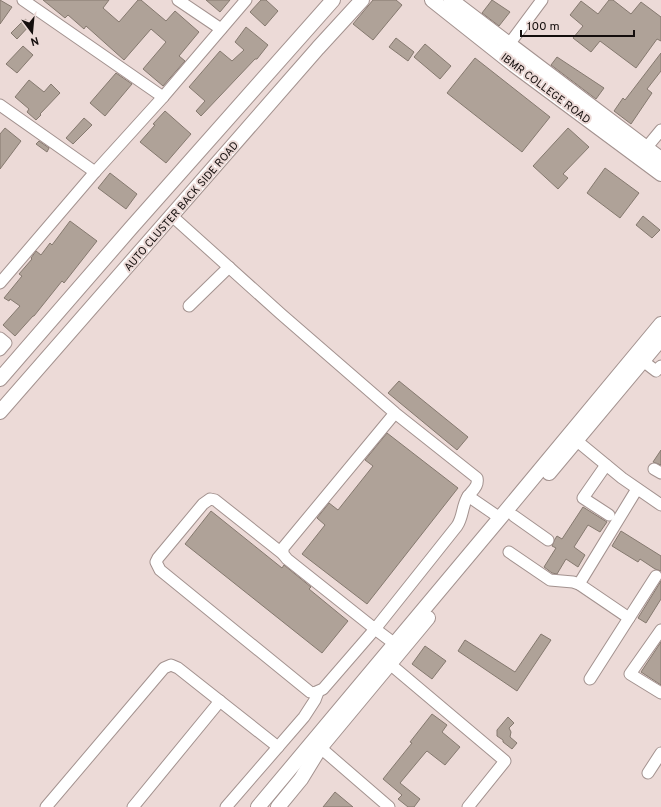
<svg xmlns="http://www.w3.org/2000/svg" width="661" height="807" font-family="Overpass,sans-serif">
<rect width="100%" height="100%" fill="#ecdad7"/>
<g fill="#afa298" stroke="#85796f">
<polygon points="0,0 12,7 0,24"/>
<polygon points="43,0 109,0 103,8 119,22 138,0 141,0 166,21 175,11 199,32 179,56 185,61 163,86 143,69 166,42 151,29 124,60 86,26 84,29 68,15 65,18"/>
<polygon points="206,0 230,0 220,12"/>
<polygon points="261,0 266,0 278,11 265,26 250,12"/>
<polygon points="373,0 396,0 402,5 373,40 353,24"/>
<polygon points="492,0 510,12 499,26 482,13"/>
<polygon points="609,0 613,0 631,14 641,2 661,17 661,41 657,39 636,68 600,41 591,52 573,38 583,26 570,15 581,1 598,14"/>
<polygon points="25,19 31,24 17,39 11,33"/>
<polygon points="246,27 268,45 257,59 255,59 201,116 196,111 205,101 189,87 220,51 232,61 244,50 235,42"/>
<polygon points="396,38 414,52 408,61 389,47"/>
<polygon points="425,44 451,66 440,79 414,57"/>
<polygon points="23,46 33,55 17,73 6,64"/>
<polygon points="661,53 661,71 647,89 652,93 631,124 614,111 623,98 625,100"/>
<polygon points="557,57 604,88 596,99 551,65"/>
<polygon points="475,58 550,117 522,152 447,93"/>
<polygon points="116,73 132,84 105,116 90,103"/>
<polygon points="29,80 44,92 51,84 60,93 40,114 41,115 36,120 27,112 29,109 15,97"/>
<polygon points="165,111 191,134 166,163 140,142 155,125 153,124"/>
<polygon points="84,118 92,125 73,144 66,138"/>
<polygon points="5,128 21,141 0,169 0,134"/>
<polygon points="568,128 589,147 563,174 568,178 558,189 533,166"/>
<polygon points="39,141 49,148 47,152 36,144"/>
<polygon points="605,168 639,193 620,218 587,193"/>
<polygon points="110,173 137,194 126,209 98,188"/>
<polygon points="643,216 660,230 652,238 636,225"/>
<polygon points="70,221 97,241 64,283 62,281 34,316 33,316 15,336 3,325 20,306 10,299 9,301 4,298 22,276 19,274 32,259 31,258 36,251 41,255 50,243 52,245"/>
<polygon points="399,381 468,437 457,450 388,393"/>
<polygon points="387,433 458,488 367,604 302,554 325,525 317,518 329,503 338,510 373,466 365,460"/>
<polygon points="661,450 661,465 653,462"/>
<polygon points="583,507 607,522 600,532 588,525 574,547 585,555 578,567 566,559 557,574 552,573 544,567 556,548 552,546 555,539 557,536 562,539"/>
<polygon points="211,511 282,568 284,565 311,587 309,589 348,621 322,653 185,544"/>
<polygon points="621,531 661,556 661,571 655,569 640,559 638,562 612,546"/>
<polygon points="661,581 661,599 646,623 638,618"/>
<polygon points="541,634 551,640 517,691 458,651 465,640 515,672"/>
<polygon points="661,642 661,685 641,672"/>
<polygon points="425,646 446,661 432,679 412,664"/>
<polygon points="432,714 447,725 442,732 460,747 445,765 427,751 425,753 400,783 420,799 414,807 408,807 398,799 402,795 383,779 412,743 410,742"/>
<polygon points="508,717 514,723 509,728 511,732 510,737 517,743 512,749 503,742 503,740 497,736 497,730"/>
<polygon points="335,792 353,807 323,807"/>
</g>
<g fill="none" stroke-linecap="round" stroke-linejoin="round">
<defs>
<g id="minor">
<polyline points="23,0 163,97"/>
<polyline points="178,0 221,29"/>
<polyline points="504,51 542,0"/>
<polyline points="0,105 95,172"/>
<polyline points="642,153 661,130"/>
<path d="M172,216L281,314L395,413L477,478C479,487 471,491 467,498C462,507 463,517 457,526L375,629L287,559L283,554V548L395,413"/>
<polyline points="0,283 95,172 163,97 246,0"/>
<polyline points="189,306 229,267"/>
<polyline points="0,338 6,343 0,350"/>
<polyline points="643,361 656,371 661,366"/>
<polyline points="571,436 622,478 661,505"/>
<polyline points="606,465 583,498 609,515"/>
<polyline points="654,469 661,473"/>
<polyline points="468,496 500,518"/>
<polyline points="514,516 548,540"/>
<polyline points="509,552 550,580 573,582 579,584"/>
<polyline points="283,554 215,500 210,499 203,504 158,558 156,562 160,570 310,692 314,693 323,689 375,629 395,644"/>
<polyline points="629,618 656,576"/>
<polyline points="661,630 630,674 661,693"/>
<polyline points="384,659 505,761 468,807"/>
<polyline points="590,679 629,618 579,584 637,489"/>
<polyline points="315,743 389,807"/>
<polyline points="648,773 661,753"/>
<polyline points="46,807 164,668 171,665 178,668 278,747"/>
<polyline points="133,807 220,701"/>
<polyline points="226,807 304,717 315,700 318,692"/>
</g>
<g id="major">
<polyline points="432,0 514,65 661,174"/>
<polyline points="451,0 661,159"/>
<polyline points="0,379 131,228 333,0"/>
<polyline points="0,412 318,48 362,0"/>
<polyline points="549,473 661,339"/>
<polyline points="258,807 500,518 661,324"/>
<polyline points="278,807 301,779 320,748 428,618"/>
</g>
</defs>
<use href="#minor" stroke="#a3928f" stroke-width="13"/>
<use href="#major" stroke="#a3928f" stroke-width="16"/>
<use href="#minor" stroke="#fff" stroke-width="11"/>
<use href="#major" stroke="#fff" stroke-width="14"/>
</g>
<g text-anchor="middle" stroke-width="4" stroke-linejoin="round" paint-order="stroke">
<g font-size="11" fill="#140e0d" stroke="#ecdad7">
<text transform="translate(546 88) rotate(37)" y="4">IBMR COLLEGE ROAD</text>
<text transform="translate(181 206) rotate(-49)" y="4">AUTO CLUSTER BACK SIDE ROAD</text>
</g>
</g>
<g transform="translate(32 32) rotate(164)" stroke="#ecdad7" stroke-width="3" paint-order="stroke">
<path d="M0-3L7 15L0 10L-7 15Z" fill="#140e0d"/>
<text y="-6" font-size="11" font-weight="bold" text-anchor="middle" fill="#140e0d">N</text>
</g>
<path d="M521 30v6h113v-6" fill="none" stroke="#140e0d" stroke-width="2"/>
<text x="527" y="30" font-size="12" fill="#140e0d" stroke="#ecdad7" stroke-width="3" paint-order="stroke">100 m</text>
</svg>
